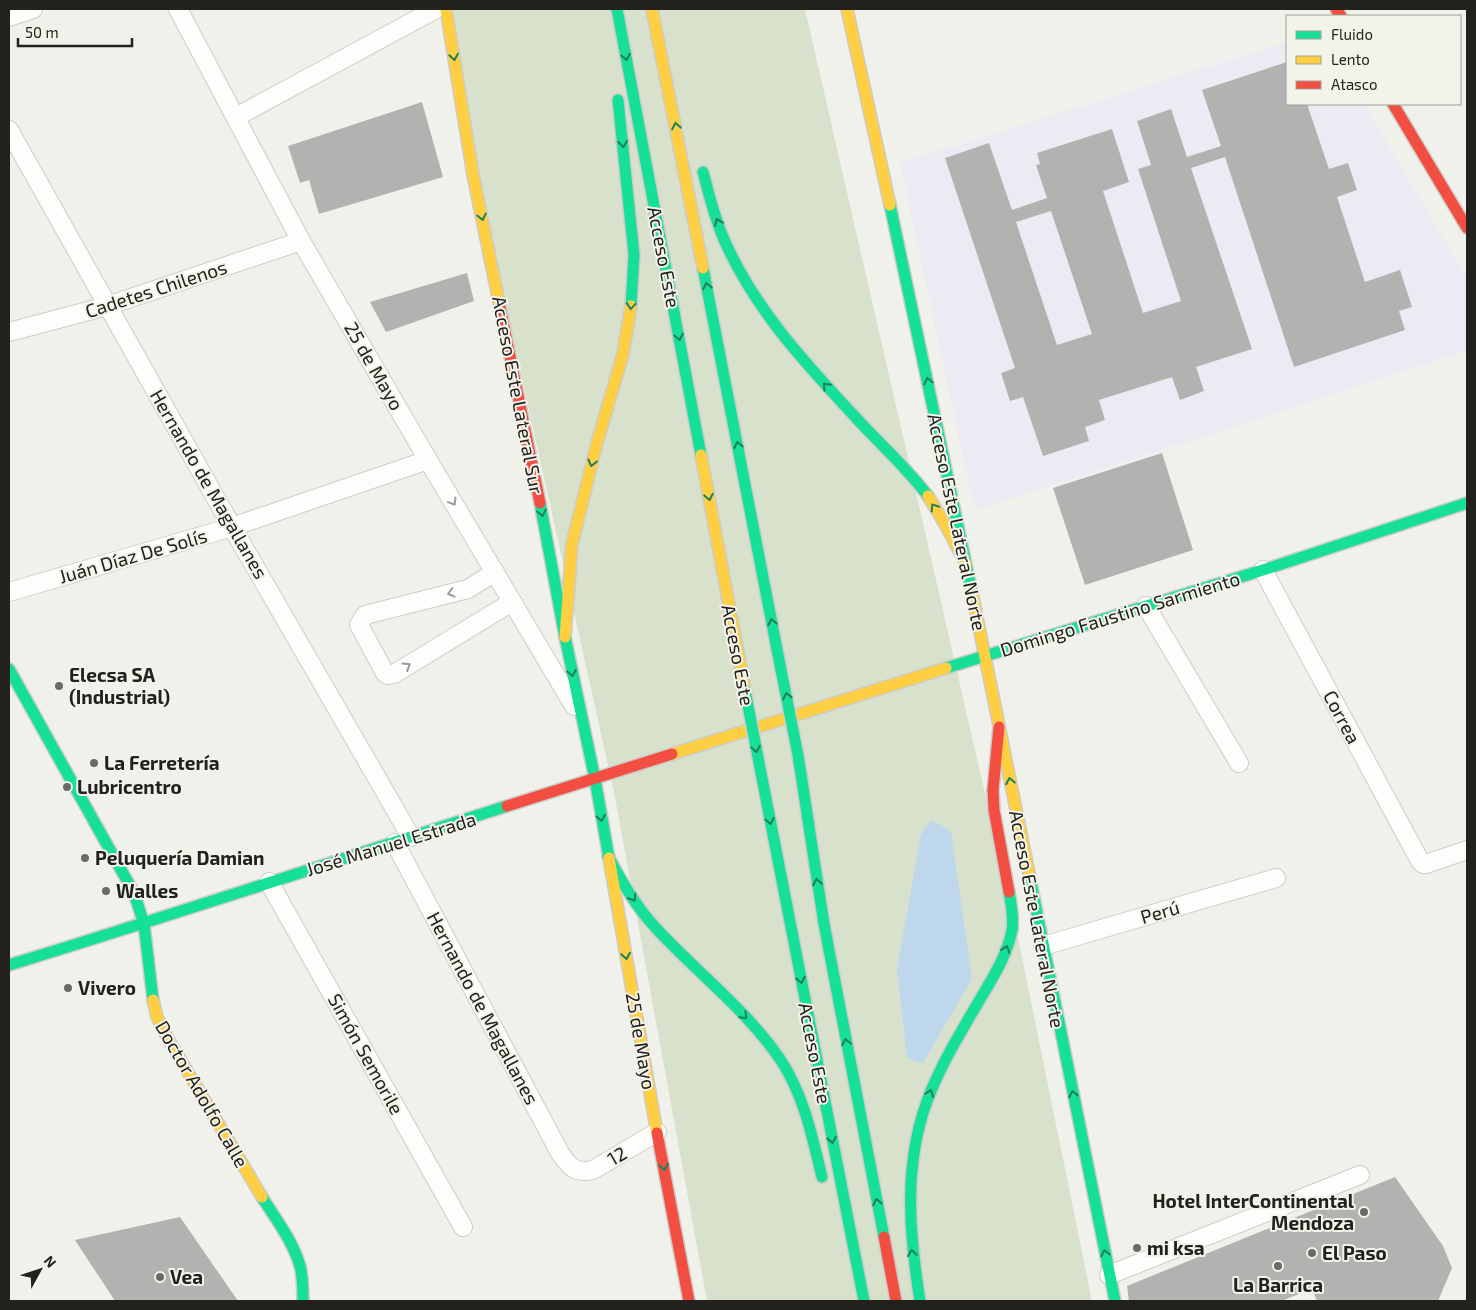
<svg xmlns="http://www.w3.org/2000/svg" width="1476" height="1310" font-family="'Exo 2',sans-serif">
<rect width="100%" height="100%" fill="#f1f1ec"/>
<polygon fill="#edeaf4" points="1287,42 1287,104 1364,104 1467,278 1467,351 977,510 970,490 900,163"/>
<polygon fill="#d7e1cc" points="453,9 805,9 1017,933 1092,1301 707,1301 614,792 476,172"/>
<polygon fill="#bed7ec" points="931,821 939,824 951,832 972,979 923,1063 907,1058 897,969 921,834"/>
<g fill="#b2b2b1" fill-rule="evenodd">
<path d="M1287,62V104H1307L1329,169L1348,163L1357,190L1337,197L1365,282L1400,270L1412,307L1399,311L1405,330L1294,367L1225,157L1191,168L1252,349L1196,367L1204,391L1180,400L1172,377L1099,400L1105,420L1085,427L1089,441L1043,456L1023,397L1010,401L1001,373L1015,368L945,158L989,143L1012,210L1047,198L1036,165L1040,164L1037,153L1112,129L1129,182L1103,191L1143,313L1181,301L1138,169L1151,165L1137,121L1171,109L1187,157L1221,146L1202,90ZM1051,211L1092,334L1057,345L1016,222Z"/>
<polygon points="422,102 443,177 319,214 309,180 300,183 288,146"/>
<polygon points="467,273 474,301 386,332 370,302"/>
<polygon points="1162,453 1193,550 1085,585 1053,488"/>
<polygon points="1395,1177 1443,1246 1452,1268 1438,1301 1317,1301 1312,1289 1281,1301 1129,1301 1127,1286"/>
<polygon points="180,1217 238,1301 115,1301 75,1240"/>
</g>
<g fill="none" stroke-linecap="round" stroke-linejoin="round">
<defs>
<g id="street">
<polyline points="178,9 301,241 428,460 574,706"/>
<polyline points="9,17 33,9"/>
<polyline points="236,117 436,9"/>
<polyline points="9,130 232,527 411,837"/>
<polyline points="9,332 107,306 301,241"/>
<polyline points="1263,570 1420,861 1423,864 1426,864 1467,850"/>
<polyline points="495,572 468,589 365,615 359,625 385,673 388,675 394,674 512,602"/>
<polyline points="9,592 232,527 428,460"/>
<polyline points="1146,606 1239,763"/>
<path d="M395,843L560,1153C569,1166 575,1174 593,1170L657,1132"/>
<polyline points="269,882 463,1227"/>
<polyline points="1043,946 1276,878"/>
<polyline points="1109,1275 1360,1175"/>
</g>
<g id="fast">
<polyline points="617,9 701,455"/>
<polyline points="618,100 634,255 631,306"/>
<path d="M703,172C709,194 714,216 723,237C753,308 807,365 858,420C881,445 907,468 928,496"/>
<polyline points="890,205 971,588"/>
<polyline points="703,268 781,670"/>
<polyline points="540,503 565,637 595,779 609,858"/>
<polyline points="946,668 1263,570 1467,503"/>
<polyline points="9,669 134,893 144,924 153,1000"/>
<polyline points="798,755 824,924 884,1237"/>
<polyline points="761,773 864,1301"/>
<path d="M608,856C621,881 635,905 654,926C695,971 745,1008 780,1059C804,1095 812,1136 822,1177"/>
<polyline points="1029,873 1115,1301"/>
<path d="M9,965C176,914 341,859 507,806"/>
<path d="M262,1197C275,1218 293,1241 300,1266C303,1277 303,1289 303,1301"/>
<path d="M920,1301C910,1238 904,1175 923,1113C935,1074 958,1037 979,1001C992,979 1007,956 1012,930C1014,917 1011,904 1009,892"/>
</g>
<g id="slow">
<polyline points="446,9 473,175 500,307"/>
<polyline points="652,9 703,268"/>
<polyline points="847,9 890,205"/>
<polyline points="701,455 745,690"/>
<polyline points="928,496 945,524 966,564"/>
<polyline points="971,588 1029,873"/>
<polyline points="565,637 572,544 597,443 623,354 631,306"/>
<polyline points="672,754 946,668"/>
<polyline points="609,858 657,1133"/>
<polyline points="153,1000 157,1017 168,1039 262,1197"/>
</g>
<g id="jam">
<polyline points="1336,9 1341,16"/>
<polyline points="1393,104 1467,228"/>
<polyline points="500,307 540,503"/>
<polyline points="999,727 993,790 994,810 1009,892"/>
<polyline points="507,806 672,754"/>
<polyline points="657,1133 689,1301"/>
<polyline points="884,1237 896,1301"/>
</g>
</defs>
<use href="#street" stroke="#cdccc9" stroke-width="20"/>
<use href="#fast" stroke="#cdccc9" stroke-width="14"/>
<use href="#slow" stroke="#cdccc9" stroke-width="14"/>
<use href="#jam" stroke="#cdccc9" stroke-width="14"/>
<use href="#street" stroke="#fdfdfc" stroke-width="18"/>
<use href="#fast" stroke="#16e098" stroke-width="11"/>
<use href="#slow" stroke="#ffcf43" stroke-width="11"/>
<use href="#jam" stroke="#f24e42" stroke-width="11"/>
<defs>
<g id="fast-bridge">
<polyline points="781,670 798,755"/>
<polyline points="745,690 761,773"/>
</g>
</defs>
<use href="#fast-bridge" stroke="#cececb" stroke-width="14" stroke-linecap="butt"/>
<use href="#fast-bridge" stroke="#16e098" stroke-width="11"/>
</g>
<defs><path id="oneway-chevron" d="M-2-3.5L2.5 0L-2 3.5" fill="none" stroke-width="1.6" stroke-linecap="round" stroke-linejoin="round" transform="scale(1.25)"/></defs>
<g stroke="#1c805b">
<use href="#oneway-chevron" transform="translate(454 57) rotate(81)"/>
<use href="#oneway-chevron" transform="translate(626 57) rotate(79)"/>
<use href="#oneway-chevron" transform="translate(676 126) rotate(-101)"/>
<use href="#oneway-chevron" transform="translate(623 144) rotate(84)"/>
<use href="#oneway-chevron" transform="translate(482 217) rotate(78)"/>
<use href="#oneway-chevron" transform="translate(718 222) rotate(-112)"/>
<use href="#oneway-chevron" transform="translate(707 286) rotate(-101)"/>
<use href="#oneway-chevron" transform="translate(631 306) rotate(95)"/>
<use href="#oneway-chevron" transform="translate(679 337) rotate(79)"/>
<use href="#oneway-chevron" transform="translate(928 381) rotate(-102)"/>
<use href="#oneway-chevron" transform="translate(826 386) rotate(-133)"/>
<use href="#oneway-chevron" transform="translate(738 445) rotate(-101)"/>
<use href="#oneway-chevron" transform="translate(592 463) rotate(104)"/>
<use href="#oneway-chevron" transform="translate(709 497) rotate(79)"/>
<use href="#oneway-chevron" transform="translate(934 507) rotate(-123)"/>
<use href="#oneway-chevron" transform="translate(542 513) rotate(78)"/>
<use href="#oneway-chevron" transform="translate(772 622) rotate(-101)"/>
<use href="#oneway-chevron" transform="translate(572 673) rotate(79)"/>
<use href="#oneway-chevron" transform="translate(787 696) rotate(-101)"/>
<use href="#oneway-chevron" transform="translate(756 749) rotate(79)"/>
<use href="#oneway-chevron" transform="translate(1010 781) rotate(-101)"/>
<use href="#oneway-chevron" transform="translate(601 818) rotate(80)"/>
<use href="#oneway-chevron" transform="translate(770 821) rotate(79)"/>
<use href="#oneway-chevron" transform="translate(817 882) rotate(-99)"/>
<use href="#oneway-chevron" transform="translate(633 898) rotate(57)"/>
<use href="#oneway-chevron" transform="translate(1006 949) rotate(-71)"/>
<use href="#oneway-chevron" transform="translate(626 956) rotate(80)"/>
<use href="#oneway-chevron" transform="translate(801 980) rotate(79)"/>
<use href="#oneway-chevron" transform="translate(744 1016) rotate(46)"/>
<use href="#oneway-chevron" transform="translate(846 1042) rotate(-101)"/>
<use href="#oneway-chevron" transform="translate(930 1093) rotate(-69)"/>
<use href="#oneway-chevron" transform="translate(1073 1094) rotate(-101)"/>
<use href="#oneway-chevron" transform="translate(832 1140) rotate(79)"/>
<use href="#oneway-chevron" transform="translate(664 1167) rotate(79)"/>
<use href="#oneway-chevron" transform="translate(877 1202) rotate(-101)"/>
<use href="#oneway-chevron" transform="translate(912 1253) rotate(-98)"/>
<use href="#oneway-chevron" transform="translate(1105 1253) rotate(-101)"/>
</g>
<g stroke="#9a9a98">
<use href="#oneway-chevron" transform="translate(453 502) rotate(59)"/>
<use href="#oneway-chevron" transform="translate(451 593) rotate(166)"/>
<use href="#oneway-chevron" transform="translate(407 666) rotate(-32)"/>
</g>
<g fill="#6a6a66" stroke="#f4f3e9" stroke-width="2">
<circle cx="59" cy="686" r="5"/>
<circle cx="94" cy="763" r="5"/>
<circle cx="67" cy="787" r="5"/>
<circle cx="85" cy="858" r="5"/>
<circle cx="106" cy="891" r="5"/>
<circle cx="68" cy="988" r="5"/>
<circle cx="1364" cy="1212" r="5"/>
<circle cx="1137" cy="1248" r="5"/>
<circle cx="1312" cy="1253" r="5"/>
<circle cx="1278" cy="1266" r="5"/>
<circle cx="160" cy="1277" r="5"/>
</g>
<g text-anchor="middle" stroke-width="4" stroke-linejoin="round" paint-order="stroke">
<g font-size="19" fill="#22211e" stroke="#f4f3e9">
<text transform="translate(664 257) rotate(79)" y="7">Acceso Este</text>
<text transform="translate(156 289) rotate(-18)" y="7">Cadetes Chilenos</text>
<text transform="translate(374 366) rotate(60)" y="7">25 de Mayo</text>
<text transform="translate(518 395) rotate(79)" y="7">Acceso Este Lateral Sur</text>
<text transform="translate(209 484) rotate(60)" y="7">Hernando de Magallanes</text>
<text transform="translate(957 522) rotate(78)" y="7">Acceso Este Lateral Norte</text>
<text transform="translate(133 556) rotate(-16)" y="7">Juán Díaz De Solís</text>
<text transform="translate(1120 614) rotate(-17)" y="7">Domingo Faustino Sarmiento</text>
<text transform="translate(738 655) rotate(79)" y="7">Acceso Este</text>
<text transform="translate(1342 717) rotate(62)" y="7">Correa</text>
<text transform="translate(391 844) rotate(-17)" y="7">José Manuel Estrada</text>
<text transform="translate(1160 912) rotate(-16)" y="7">Perú</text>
<text transform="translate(1037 919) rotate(79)" y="7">Acceso Este Lateral Norte</text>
<text transform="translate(483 1008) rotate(62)" y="7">Hernando de Magallanes</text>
<text transform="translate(641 1041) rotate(80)" y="7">25 de Mayo</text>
<text transform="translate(815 1053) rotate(79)" y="7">Acceso Este</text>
<text transform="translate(366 1054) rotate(61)" y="7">Simón Semorile</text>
<text transform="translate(202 1094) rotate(60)" y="7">Doctor Adolfo Calle</text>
<text transform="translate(617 1156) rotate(-30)" y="7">12</text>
</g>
<g font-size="19" font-weight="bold" fill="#22211e" stroke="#f4f3e9" text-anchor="start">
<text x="69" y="682">Elecsa SA<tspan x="69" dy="22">(Industrial)</tspan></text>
<text x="104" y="770">La Ferretería</text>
<text x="77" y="794">Lubricentro</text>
<text x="95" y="865">Peluquería Damian</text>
<text x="116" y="898">Walles</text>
<text x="78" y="995">Vivero</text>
<text x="1354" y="1208" text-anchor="end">Hotel InterContinental<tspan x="1354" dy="22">Mendoza</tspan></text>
<text x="1147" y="1255">mi ksa</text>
<text x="1322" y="1260">El Paso</text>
<text x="170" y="1284">Vea</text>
<text x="1278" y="1292" text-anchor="middle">La Barrica</text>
</g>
</g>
<rect width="1476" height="1310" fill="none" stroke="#22211e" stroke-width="20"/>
<rect x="1286" y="15" width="175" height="90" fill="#f4f3e9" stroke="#a09f98"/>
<rect x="1296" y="31" width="25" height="8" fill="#16e098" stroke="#a09f98"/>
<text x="1331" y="40" font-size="15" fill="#22211e">Fluido</text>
<rect x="1296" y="56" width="25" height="8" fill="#ffcf43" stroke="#a09f98"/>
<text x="1331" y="65" font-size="15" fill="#22211e">Lento</text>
<rect x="1296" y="81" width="25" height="8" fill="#f24e42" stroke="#a09f98"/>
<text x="1331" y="90" font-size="15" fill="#22211e">Atasco</text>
<g transform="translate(40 1270) rotate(50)" stroke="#f4f3e9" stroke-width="4" paint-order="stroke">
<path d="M0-4L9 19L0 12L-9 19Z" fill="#22211e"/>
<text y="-8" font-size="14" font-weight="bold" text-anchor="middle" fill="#22211e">N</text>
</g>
<path d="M18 38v8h114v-8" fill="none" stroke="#22211e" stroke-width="2.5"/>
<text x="25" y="38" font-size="15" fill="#22211e" stroke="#f4f3e9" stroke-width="4" paint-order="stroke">50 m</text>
</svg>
